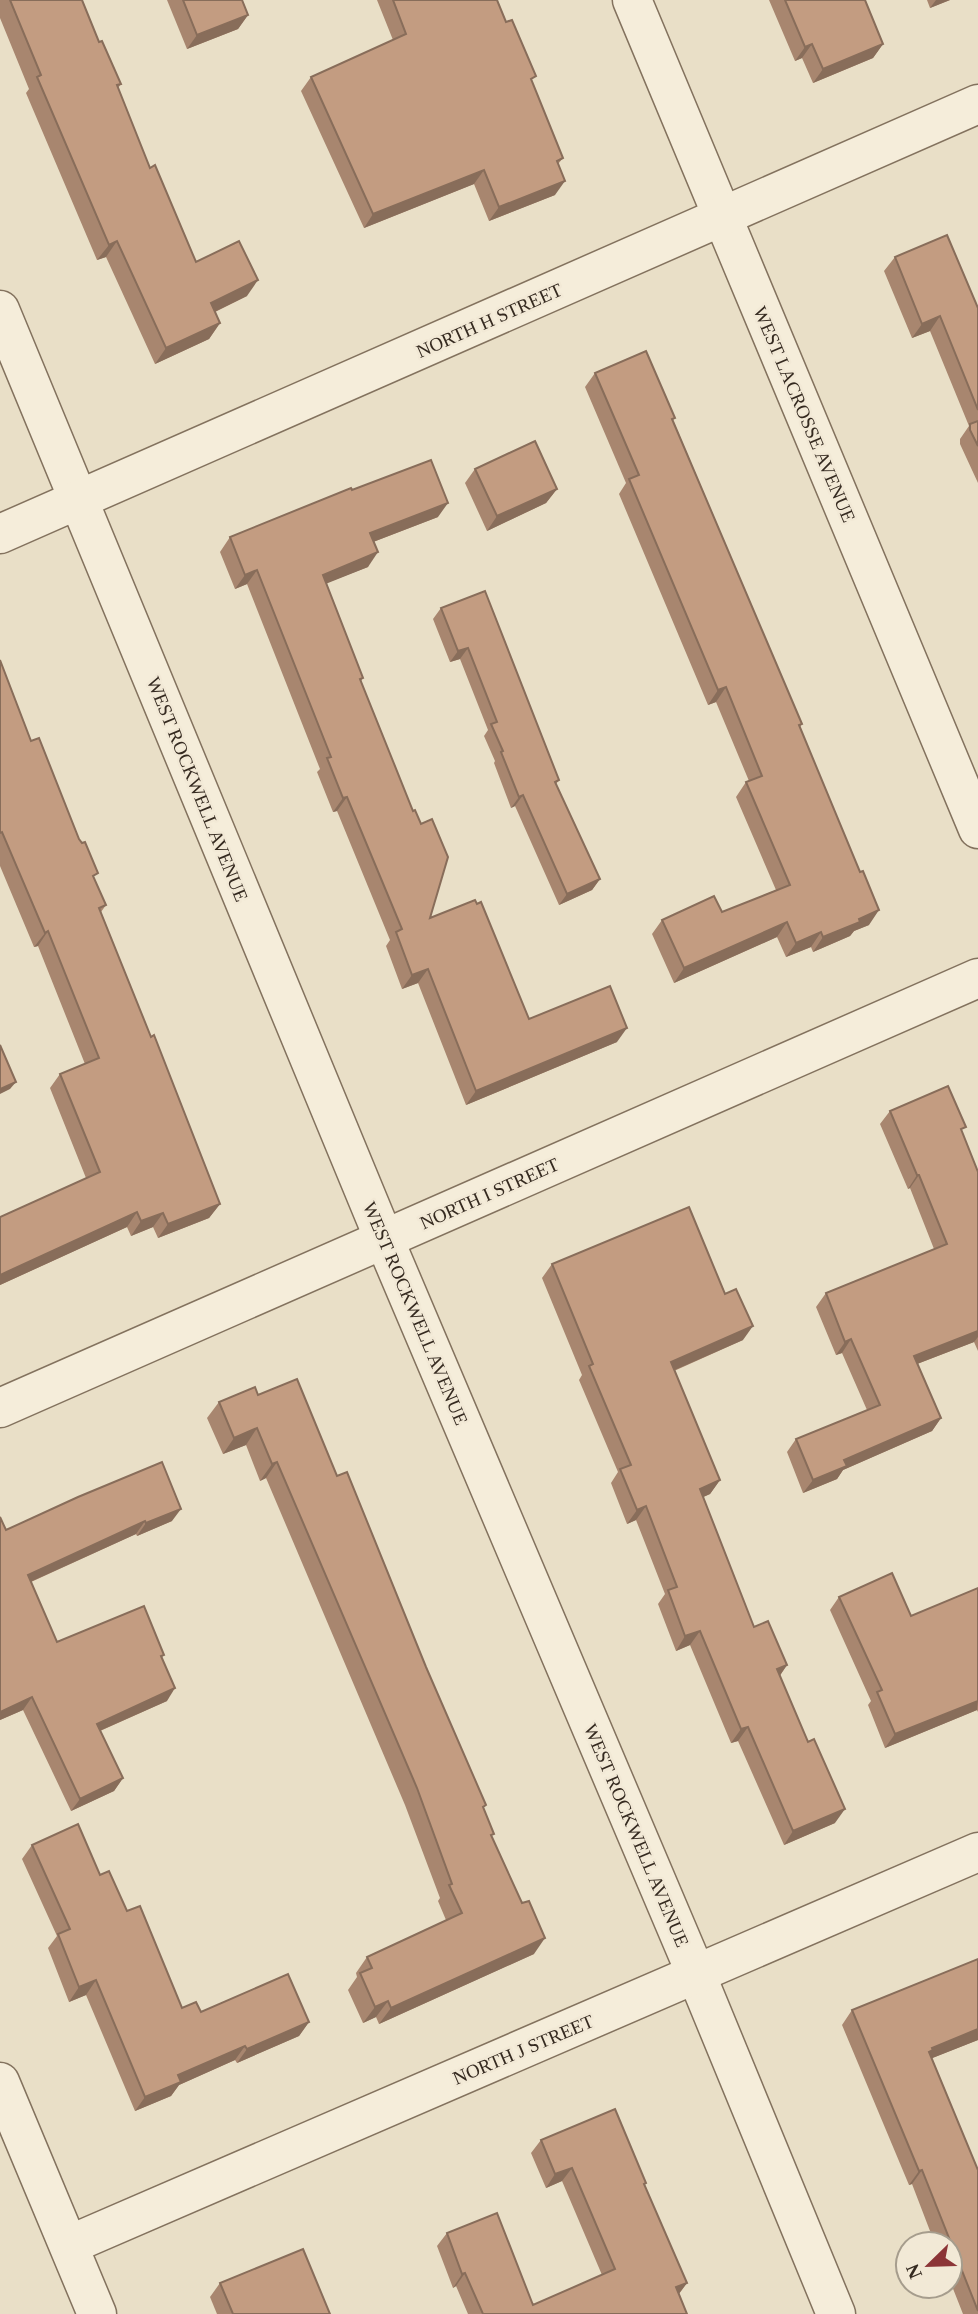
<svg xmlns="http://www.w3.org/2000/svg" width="978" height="2314" font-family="'Times New Roman',serif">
<rect width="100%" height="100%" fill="#e9dfc7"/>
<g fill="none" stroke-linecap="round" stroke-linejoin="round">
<defs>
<g id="minor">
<polyline points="632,0 978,829"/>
<polyline points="0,310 384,1239 696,1974 836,2314"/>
<polyline points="0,534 978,104"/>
<polyline points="0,1408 978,978"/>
<polyline points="0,2082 97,2314"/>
<polyline points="69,2245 978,1852"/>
</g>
</defs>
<use href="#minor" stroke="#83725e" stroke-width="41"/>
<use href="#minor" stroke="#f5edda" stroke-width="38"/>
</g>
<g fill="#a8866f">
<polygon points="0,0 82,0 99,42 121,84 118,88 150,168 196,262 247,296 215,312 220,323 209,339 155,364 106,257 97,260 26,93 29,89 0,18"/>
<polygon points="167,0 242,0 248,15 238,29 187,49"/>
<polygon points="377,0 497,0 532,82 563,158 558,164 555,195 489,221 474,184 364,228 301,91 311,77 393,40"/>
<polygon points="769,0 865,0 883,44 873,58 813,83 802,58 795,61"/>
<polygon points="927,0 950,0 930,8"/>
<polygon points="895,257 978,308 978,483 960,444 960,439 969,426 930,331 912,338 884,271"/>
<polygon points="595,373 675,418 673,420 802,724 800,727 869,925 854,931 850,936 813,952 811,947 786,957 777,937 674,983 652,934 662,920 722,912 776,890 736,797 746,782 749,781 716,702 708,705 619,494 626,483 585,387"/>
<polygon points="475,469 557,489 546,503 487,531 465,483"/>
<polygon points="352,490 438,517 373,542 368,567 326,583 363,678 361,681 430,918 529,1019 617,1042 466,1105 418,983 402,989 386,946 390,940 337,811 333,812 317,772 320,769 247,584 235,589 220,552 230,537"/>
<polygon points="441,608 559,780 556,784 600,879 592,890 559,905 515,806 511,808 494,763 495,761 484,736 488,730 460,659 450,662 433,619"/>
<polygon points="0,660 31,741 106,905 101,912 151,1037 220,1204 209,1218 158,1238 153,1227 131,1236 127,1227 0,1285 0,1217 86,1178 50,1088 60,1074 85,1064 38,946 34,947 0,866"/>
<polygon points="890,1111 962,1132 978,1172 978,1351 974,1342 917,1364 941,1418 932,1431 843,1470 837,1479 803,1493 787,1452 796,1439 867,1410 842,1353 836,1355 816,1307 826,1293 934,1249 910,1188 908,1189 880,1124"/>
<polygon points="552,1264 743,1340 674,1371 720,1480 710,1494 703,1497 754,1627 787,1665 780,1675 835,1823 784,1845 738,1741 731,1743 690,1645 676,1651 658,1604 665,1594 636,1520 627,1524 611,1483 618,1472 579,1380 582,1375 542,1278"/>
<polygon points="258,1395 337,1476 426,1667 486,1805 483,1808 491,1837 534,1954 379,2024 376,2017 363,2023 348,1990 357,1977 356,1973 367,1957 446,1920 438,1901 440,1898 405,1805 266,1478 260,1481 246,1445 223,1454 207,1418 219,1402"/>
<polygon points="78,1497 172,1521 137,1536 136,1534 31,1582 57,1642 164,1655 161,1658 167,1701 100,1731 123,1778 114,1791 71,1811 23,1710 0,1720 0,1517 6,1530"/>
<polygon points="978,1588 978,1712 977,1710 885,1748 868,1705 871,1701 830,1610 839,1597 911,1616"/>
<polygon points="32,1845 100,1875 127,1911 182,2008 201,2012 309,2022 299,2036 237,2063 235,2060 179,2085 171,2096 135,2111 86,1995 69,2002 48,1948 57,1936 22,1859"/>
<polygon points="978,1959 978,2040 932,2058 978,2170 978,2314 963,2314 950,2281 950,2244 935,2244 912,2184 909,2185 842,2025 852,2010"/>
<polygon points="541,2140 645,2186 687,2283 679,2294 687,2314 468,2314 456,2286 453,2288 437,2246 447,2233 533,2305 602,2275 562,2181 546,2188 531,2153"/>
<polygon points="220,2283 330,2314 217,2314 210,2297"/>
</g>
<g fill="#886d5a">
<polygon points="936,0 950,0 930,8"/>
<polygon points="248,15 238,29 187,49 197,35"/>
<polygon points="812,44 802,58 795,61 805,47"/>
<polygon points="883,44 873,58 813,83 823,69"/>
<polygon points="484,170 474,184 364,228 373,214"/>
<polygon points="565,181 555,195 489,221 499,207"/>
<polygon points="117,241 106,257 97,260 109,245"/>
<polygon points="258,280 247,296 200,319 211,303"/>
<polygon points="940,316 930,331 912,338 922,324"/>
<polygon points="220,323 209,339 155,364 166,348"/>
<polygon points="557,489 546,503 487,531 497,516"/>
<polygon points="448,503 438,517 360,547 370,533"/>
<polygon points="378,552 368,567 313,589 323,575"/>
<polygon points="257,570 247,584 235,589 245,575"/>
<polygon points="468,648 460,659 450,662 458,651"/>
<polygon points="726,687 716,702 708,705 718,690"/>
<polygon points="523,795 515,806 511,808 519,797"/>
<polygon points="347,797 337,811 333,812 343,798"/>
<polygon points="600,879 592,890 559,905 567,894"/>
<polygon points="879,910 869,925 854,931 850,936 813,952 823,937 859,919"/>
<polygon points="787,922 777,937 674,983 684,968"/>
<polygon points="48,931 38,946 34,947 45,933"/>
<polygon points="821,932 811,947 786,957 796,943"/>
<polygon points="428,969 418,983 402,989 412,975"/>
<polygon points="627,1028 617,1042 466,1105 476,1091"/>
<polygon points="16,1082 10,1089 0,1094 0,1089"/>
<polygon points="917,1175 919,1175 910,1188 908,1189"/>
<polygon points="220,1204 209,1218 158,1238 168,1224"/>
<polygon points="137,1212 127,1227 0,1285 0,1275"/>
<polygon points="163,1213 153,1227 131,1236 141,1221"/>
<polygon points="753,1326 743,1340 661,1376 671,1362"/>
<polygon points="978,1331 978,1337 974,1342 904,1369 914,1356"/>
<polygon points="851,1339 842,1353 836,1355 845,1342"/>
<polygon points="941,1418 932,1431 843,1470 837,1479 803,1493 813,1480 844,1460"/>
<polygon points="257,1428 246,1445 223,1454 234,1438"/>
<polygon points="277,1462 266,1478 260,1481 272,1464"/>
<polygon points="720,1480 710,1494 690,1503 700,1489"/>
<polygon points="646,1506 636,1520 627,1524 637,1510"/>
<polygon points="181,1509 172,1521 137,1536 146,1523"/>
<polygon points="145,1521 136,1534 19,1587 28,1575"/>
<polygon points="700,1631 690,1645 676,1651 685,1636"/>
<polygon points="787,1665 777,1680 777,1669"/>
<polygon points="175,1688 167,1701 88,1736 97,1724"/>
<polygon points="32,1697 23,1710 0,1720 0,1712"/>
<polygon points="978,1701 977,1710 885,1748 895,1734"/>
<polygon points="748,1727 738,1741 731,1743 741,1729"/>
<polygon points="123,1778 114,1791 71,1811 80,1799"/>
<polygon points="845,1809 835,1823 784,1845 793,1831"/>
<polygon points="545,1938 534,1954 379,2024 391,2008"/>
<polygon points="96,1980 86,1995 69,2002 79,1987"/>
<polygon points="388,2001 376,2017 363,2023 375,2007"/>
<polygon points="309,2022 299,2036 237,2063 247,2049"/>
<polygon points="978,2029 978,2040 925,2061 932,2048"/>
<polygon points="245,2046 235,2060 179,2085 171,2096 135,2111 145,2097 178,2075"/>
<polygon points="572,2168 562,2181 546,2188 555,2174"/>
<polygon points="922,2170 912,2184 909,2185 919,2171"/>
<polygon points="465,2273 456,2286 453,2288 462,2274"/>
<polygon points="687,2283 677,2296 676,2287"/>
</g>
<g fill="#c39c81" stroke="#886d5a" stroke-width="2">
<polygon points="10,0 82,0 99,42 102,41 121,84 117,85 150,168 155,165 196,262 239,241 258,280 211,303 220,323 166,348 117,241 109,245 37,77 41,75"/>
<polygon points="183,0 242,0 248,15 197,35"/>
<polygon points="393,0 497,0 506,22 512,20 536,76 531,79 563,158 557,161 565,181 499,207 484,170 373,214 311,77 406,34"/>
<polygon points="785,0 865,0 883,44 823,69 812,44 805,47"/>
<polygon points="947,235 978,308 978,410 940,316 922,324 895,257"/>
<polygon points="646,351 675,418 672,419 802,724 799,725 860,872 863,871 879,910 859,919 860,922 823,937 821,932 796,943 787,922 684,968 662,920 714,896 722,912 790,885 746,782 762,776 726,687 718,690 629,479 639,475 595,373"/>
<polygon points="978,421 978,446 970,430 970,424"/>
<polygon points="535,441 557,489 497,516 475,469"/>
<polygon points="431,460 448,503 370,533 378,552 323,575 363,678 360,679 413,811 415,810 421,824 432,819 448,857 430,918 475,900 477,904 481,902 529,1019 610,986 627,1028 476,1091 428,969 412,975 396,932 402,929 347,797 343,798 327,758 331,757 257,570 245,575 230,537 351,488 352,490"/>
<polygon points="485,591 559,780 555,782 600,879 567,894 523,795 519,797 501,752 503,751 491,724 497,722 468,648 458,651 441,608"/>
<polygon points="0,660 31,741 39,738 79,839 82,843 85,842 98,873 93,876 106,905 99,908 151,1037 154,1035 220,1204 168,1224 163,1213 141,1221 137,1212 0,1275 0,1217 100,1172 60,1074 99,1058 48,931 45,933 2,832 0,833"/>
<polygon points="0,1045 16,1082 0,1089"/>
<polygon points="948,1086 966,1127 961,1129 978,1172 978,1331 914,1356 941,1418 844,1460 847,1466 813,1480 796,1439 880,1405 851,1339 845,1342 826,1293 947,1244 919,1175 917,1175 890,1111"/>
<polygon points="689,1207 725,1294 736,1289 753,1326 671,1362 720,1480 700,1489 754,1627 768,1621 787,1665 777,1669 808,1742 814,1739 845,1809 793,1831 748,1727 741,1729 700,1631 685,1636 668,1590 677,1587 646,1506 637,1510 620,1469 631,1465 589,1366 593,1364 552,1264"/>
<polygon points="297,1379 337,1476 347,1472 426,1667 486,1805 483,1807 494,1834 491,1835 522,1903 529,1901 545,1938 391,2008 388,2001 375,2007 360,1973 372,1968 367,1957 462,1913 449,1885 452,1884 417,1788 277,1462 272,1464 257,1428 234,1438 219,1402 255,1387 258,1395"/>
<polygon points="162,1462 181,1509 146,1523 145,1521 28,1575 57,1642 144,1606 164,1655 161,1656 175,1688 97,1724 123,1778 80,1799 32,1697 0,1712 0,1517 6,1530 78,1497"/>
<polygon points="892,1573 911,1616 978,1588 978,1701 895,1734 877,1692 882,1690 839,1597"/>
<polygon points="78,1824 100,1875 109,1871 127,1911 140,1906 182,2008 196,2002 201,2012 288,1974 309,2022 247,2049 245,2046 178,2075 181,2082 145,2097 96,1980 79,1987 58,1934 70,1929 32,1845"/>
<polygon points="978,1959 978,2029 932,2048 933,2050 929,2052 978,2170 978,2311 922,2170 919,2171 852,2010"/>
<polygon points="615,2109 646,2183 644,2184 687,2283 676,2287 687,2314 483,2314 465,2273 462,2274 447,2233 497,2213 533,2305 615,2269 572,2168 555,2174 541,2140"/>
<polygon points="303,2249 330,2314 233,2314 220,2283"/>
</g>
<g text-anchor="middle" stroke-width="5" stroke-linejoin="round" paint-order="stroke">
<g font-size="19" fill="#352a20" stroke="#f2e9d6">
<text transform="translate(489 320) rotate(-24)" y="7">NORTH H STREET</text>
<text transform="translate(805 414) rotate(67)" y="7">WEST LACROSSE AVENUE</text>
<text transform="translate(198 789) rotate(68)" y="7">WEST ROCKWELL AVENUE</text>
<text transform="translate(489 1193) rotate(-24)" y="7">NORTH I STREET</text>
<text transform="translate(416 1313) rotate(67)" y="7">WEST ROCKWELL AVENUE</text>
<text transform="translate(637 1835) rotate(67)" y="7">WEST ROCKWELL AVENUE</text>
<text transform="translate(523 2049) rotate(-23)" y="7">NORTH J STREET</text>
</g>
</g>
<g transform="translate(929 2265) rotate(247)"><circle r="33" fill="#f2e9d6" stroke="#a69d8d" stroke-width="2"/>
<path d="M0-5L12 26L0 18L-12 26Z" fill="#8c3537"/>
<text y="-10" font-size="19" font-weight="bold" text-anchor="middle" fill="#352a20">N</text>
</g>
</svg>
